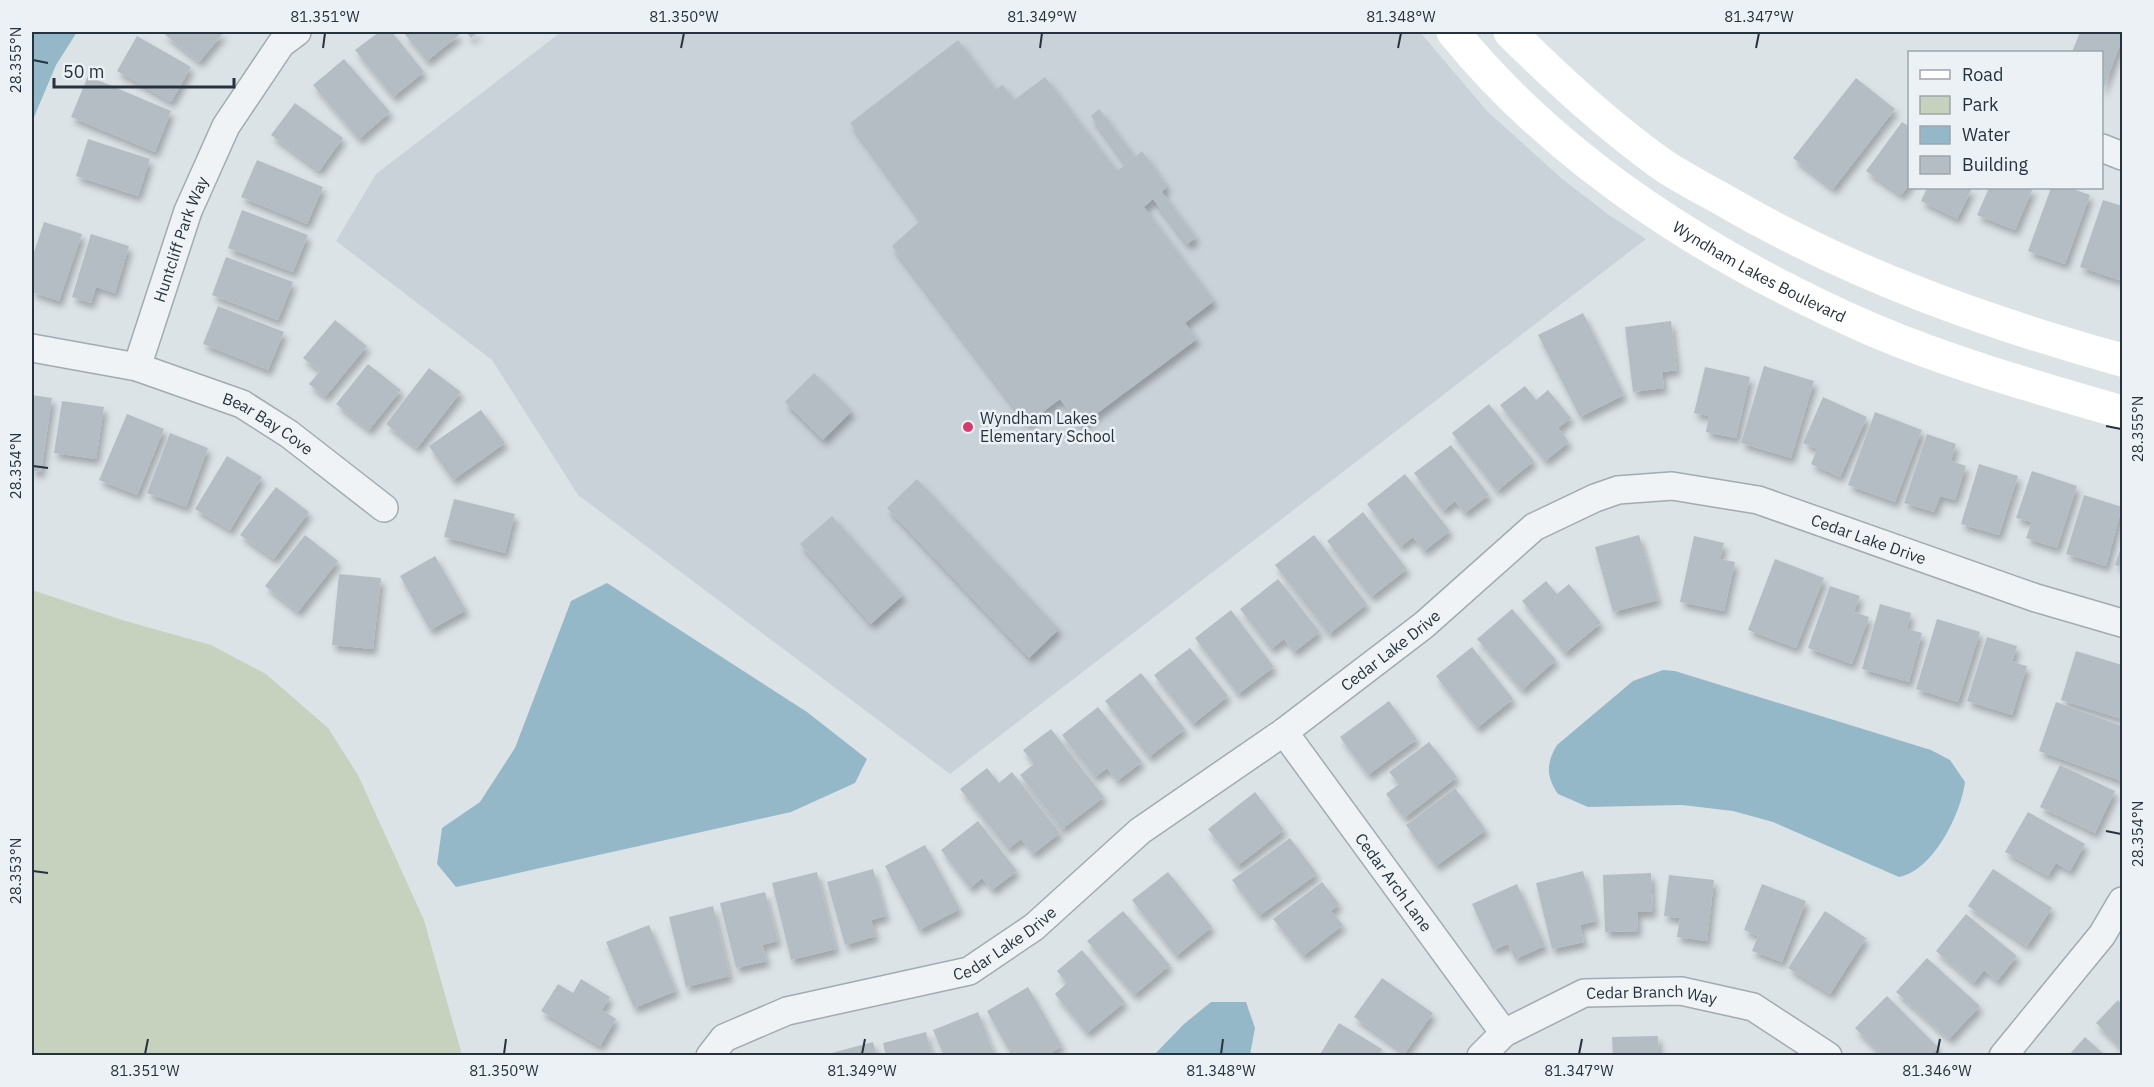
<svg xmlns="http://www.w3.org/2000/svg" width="2154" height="1087" font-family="'IBM Plex Sans',sans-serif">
<defs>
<filter id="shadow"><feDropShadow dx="3.5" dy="6" stdDeviation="3" flood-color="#0004"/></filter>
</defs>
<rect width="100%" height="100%" fill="#dce3e7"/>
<polygon fill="#cad2d9" points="561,32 1420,32 1487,111 1561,178 1609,215 1646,239 950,774 578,495 492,360 336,241 376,174"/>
<polygon fill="#c6d2bd" points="32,590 122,620 211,645 266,674 328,728 358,775 424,920 462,1055 32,1055"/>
<g fill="#95b8c9">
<polygon points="32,32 77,32 56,65 32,122"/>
<polygon points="607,583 807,712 867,759 855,783 791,812 456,887 437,864 442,828 480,802 515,748 571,601"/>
<path d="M1663,670L1675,671L1931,750L1950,760L1965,782C1961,814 1933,871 1899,877L1773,822L1733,811L1682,805L1588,807L1558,794C1546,777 1546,763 1557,745L1633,681Z"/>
<polygon points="1211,1002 1246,1002 1255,1028 1250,1055 1154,1055 1184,1024"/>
</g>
<g fill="#b4bdc4" filter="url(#shadow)">
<polygon points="162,32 224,32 199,62"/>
<polygon points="379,32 392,32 424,72 393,97 355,50"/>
<polygon points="403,32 457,32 459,35 427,61"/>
<polygon points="466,32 479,32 471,38"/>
<polygon points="2080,32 2122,32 2122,46 2120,45 2102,92 2102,52 2072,52"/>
<polygon points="137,36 191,67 171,102 117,71"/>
<polygon points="958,40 995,89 1003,85 1014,100 1045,77 1117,171 1126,164 1091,116 1099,109 1135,157 1142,151 1167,186 1162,192 1196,238 1187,244 1153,199 1144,207 1214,301 1185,323 1197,339 1080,426 1060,399 1027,424 892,246 921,220 850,123"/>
<polygon points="344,59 390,112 359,139 313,85"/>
<polygon points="88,76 171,111 155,152 71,117"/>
<polygon points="1856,78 1895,109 1833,189 1793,158"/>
<polygon points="295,103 343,138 319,171 271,135"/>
<polygon points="1902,122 1910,127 1910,184 1901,195 1866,171"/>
<polygon points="88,139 150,159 138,196 76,176"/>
<polygon points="257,160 323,187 307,224 241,197"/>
<polygon points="1927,188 1972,188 1957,219 1921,201"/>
<polygon points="1989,188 2033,188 2015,230 1977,215"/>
<polygon points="2051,188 2070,188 2090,195 2065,264 2028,251"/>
<polygon points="2103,200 2122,206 2122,271 2119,280 2080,267"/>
<polygon points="242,210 308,235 293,272 228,248"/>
<polygon points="44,222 82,234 59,301 32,292 32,258"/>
<polygon points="91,234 129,246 115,293 96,287 91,303 72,297"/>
<polygon points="226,257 293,282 278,320 212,295"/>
<polygon points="218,306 284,332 268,370 203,344"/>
<polygon points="1583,313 1624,395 1580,417 1538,335"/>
<polygon points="335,320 367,346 325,397 309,384 320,371 303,358"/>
<polygon points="1671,321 1677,370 1662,372 1664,388 1633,392 1625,327"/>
<polygon points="368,364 401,390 369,430 336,404"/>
<polygon points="1764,366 1814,381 1791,458 1741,443"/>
<polygon points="1705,367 1750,377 1736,438 1706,432 1709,416 1694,413"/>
<polygon points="429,368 461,392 417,448 386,424"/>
<polygon points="814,373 852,411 823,440 785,402"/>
<polygon points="1525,386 1536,400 1548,390 1571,418 1558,428 1569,442 1545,461 1500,405"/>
<polygon points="32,395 52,398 41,472 32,471"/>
<polygon points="1823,397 1867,417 1840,477 1811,464 1817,449 1803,443"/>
<polygon points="62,401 104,407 96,459 54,453"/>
<polygon points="1489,404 1534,461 1497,491 1452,433"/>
<polygon points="481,410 505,443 453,480 429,446"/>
<polygon points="1875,412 1922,430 1895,502 1848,485"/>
<polygon points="127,414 164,429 137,495 99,480"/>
<polygon points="170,433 208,448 186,507 147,493"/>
<polygon points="1927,434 1956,444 1951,461 1966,466 1955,500 1940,496 1934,512 1904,503"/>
<polygon points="1451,445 1489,495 1465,513 1455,501 1443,511 1414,473"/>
<polygon points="227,456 262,477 230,530 195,509"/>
<polygon points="1979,464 2018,476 1999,535 1961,524"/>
<polygon points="2032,471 2077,486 2057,548 2026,538 2032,522 2016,518"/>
<polygon points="1405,474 1450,531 1424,551 1413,537 1400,547 1367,504"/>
<polygon points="917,479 1059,629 1029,658 887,508"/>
<polygon points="276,487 309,512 274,559 240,535"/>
<polygon points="2084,495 2122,507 2106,566 2066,554"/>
<polygon points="454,499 515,514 505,553 444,537"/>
<polygon points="1363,512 1407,569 1371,597 1327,541"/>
<polygon points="832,516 903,595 871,624 800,544"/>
<polygon points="305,535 338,561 298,612 265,586"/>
<polygon points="1314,535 1367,604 1329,634 1275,565"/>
<polygon points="1639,535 1658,600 1613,612 1595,547"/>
<polygon points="1694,536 1724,543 1720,559 1735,562 1724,611 1680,602"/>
<polygon points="2122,544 2122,567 2115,565"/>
<polygon points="435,556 466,610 430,630 400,576"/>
<polygon points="1775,559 1824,578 1796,648 1748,630"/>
<polygon points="339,574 381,578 373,649 332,645"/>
<polygon points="1278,579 1320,632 1294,652 1284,639 1271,649 1240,609"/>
<polygon points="1546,581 1557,594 1569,584 1601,623 1565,653 1522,601"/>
<polygon points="1830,586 1860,596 1854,612 1869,617 1852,664 1808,648"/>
<polygon points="1880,604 1911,613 1907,629 1922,633 1909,682 1862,669"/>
<polygon points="1512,609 1556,660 1522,690 1477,639"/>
<polygon points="1231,610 1274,667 1238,694 1195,638"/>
<polygon points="1937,619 1980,632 1958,702 1916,689"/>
<polygon points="1987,637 2017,646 2012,662 2027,666 2012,715 1967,701"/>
<polygon points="1472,647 1513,699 1477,728 1436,676"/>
<polygon points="1190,648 1228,696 1193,724 1154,675"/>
<polygon points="2076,651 2122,665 2122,719 2061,700"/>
<polygon points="1141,673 1185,729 1149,757 1105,701"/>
<polygon points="1389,701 1417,739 1368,775 1340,737"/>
<polygon points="2056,702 2122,726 2122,781 2039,751"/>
<polygon points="1098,707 1142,762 1117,781 1107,768 1095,777 1062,735"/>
<polygon points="1051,729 1104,797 1062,829 1020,775 1034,764 1023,750"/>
<polygon points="1429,742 1457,777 1404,818 1386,794 1399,784 1389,772"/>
<polygon points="2060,765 2115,791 2095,833 2040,807"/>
<polygon points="987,768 999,783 1012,772 1060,833 1033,854 1021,839 1008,849 960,789"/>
<polygon points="1455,788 1486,830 1436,866 1406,825"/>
<polygon points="1255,792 1284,830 1237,866 1208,829"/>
<polygon points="2028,812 2085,844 2070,871 2056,863 2048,876 2005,852"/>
<polygon points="978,821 1017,871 992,890 982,878 970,888 941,850"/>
<polygon points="1290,838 1317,874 1259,916 1232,880"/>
<polygon points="925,845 960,909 919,930 885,866"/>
<polygon points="873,869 886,916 871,920 876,936 845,945 827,882"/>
<polygon points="1993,869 2052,908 2027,946 1968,906"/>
<polygon points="1583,871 1596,921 1580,925 1584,942 1552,949 1536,883"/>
<polygon points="817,872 836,949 791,960 772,883"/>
<polygon points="1168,872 1212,927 1176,956 1132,900"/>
<polygon points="1651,873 1653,912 1637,912 1638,931 1605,932 1603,875"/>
<polygon points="1669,875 1714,880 1707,941 1677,937 1680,918 1664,916"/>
<polygon points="1322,882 1339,904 1331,911 1343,925 1303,956 1273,919"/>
<polygon points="1517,884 1545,946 1515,959 1508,944 1493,950 1472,904"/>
<polygon points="1762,884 1806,901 1782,962 1752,951 1758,936 1744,930"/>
<polygon points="765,892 778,941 762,945 767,961 736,968 720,903"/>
<polygon points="713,906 730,976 686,987 669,917"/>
<polygon points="1123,911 1170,965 1134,995 1087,941"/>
<polygon points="1825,911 1866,938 1830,994 1788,968"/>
<polygon points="1966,914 2017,956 1997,981 1984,970 1974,983 1936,951"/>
<polygon points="649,925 676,991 634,1008 606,942"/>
<polygon points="1082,950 1125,1002 1087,1033 1055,994 1067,983 1057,971"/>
<polygon points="1927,958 1980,1006 1949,1039 1896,992"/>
<polygon points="1382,978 1433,1013 1405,1053 1354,1017"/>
<polygon points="581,979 610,997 602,1010 616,1019 600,1046 541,1011 558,984 573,993"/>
<polygon points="1028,987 1062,1046 1046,1056 1012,1056 987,1011"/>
<polygon points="1887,996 1938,1047 1929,1056 1883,1056 1855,1028"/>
<polygon points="2118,1000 2122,1005 2122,1049 2096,1023"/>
<polygon points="978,1012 995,1056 944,1056 933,1030"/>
<polygon points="1339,1023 1382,1049 1378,1056 1319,1056"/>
<polygon points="926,1032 932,1056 886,1056 883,1043"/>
<polygon points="1658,1036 1659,1056 1613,1056 1612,1037"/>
<polygon points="2085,1037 2106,1056 2068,1056"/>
<polygon points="873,1042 877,1056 824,1056 824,1055"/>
</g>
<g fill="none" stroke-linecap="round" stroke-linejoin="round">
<defs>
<g id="street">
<polyline points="2102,148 2122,156"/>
<path id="s1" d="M32,348L137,367L242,404L289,434L384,508"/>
<path id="s2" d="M137,367L188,211L226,126L281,44L297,32"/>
<path id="s3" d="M1284,732L1504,1033"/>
<path id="s4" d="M710,1056L724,1038L787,1011L969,971L1034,927L1140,831L1284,732L1424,625L1534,527L1595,498L1618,490L1672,486L1758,500L2036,598L2122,623"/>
<path id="s5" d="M1481,1056L1504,1033L1584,993L1681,991L1753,1007L1828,1056"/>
<polyline points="2003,1056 2102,935 2122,901"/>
</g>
</defs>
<use href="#street" stroke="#a2abb1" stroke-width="30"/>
<use href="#street" stroke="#eff3f5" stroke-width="27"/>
<g stroke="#fff" stroke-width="33">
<path id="s6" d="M1453,32C1561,165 1717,262 1873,330C1953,364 2039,388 2122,412"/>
<path d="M1510,32C1557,79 1606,124 1660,163C1681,178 1705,189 1727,202C1851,274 1985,322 2122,360"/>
</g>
</g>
<path fill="none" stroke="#26333e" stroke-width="2" d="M323,48L325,33M681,48L684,33M1040,48L1042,33M1398,48L1401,33M1756,48L1759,33M33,60L48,63M2106,426L2121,429M33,466L48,468M2106,831L2121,834M33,871L48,873M145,1054L148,1039M504,1054L506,1039M862,1054L865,1039M1221,1054L1223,1039M1579,1054L1582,1039M1937,1054L1940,1039"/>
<circle fill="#d33b6c" stroke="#ecf1f5" stroke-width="2" cx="968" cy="427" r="6"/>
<g text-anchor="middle" stroke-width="5" stroke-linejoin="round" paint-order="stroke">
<g font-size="16" fill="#26333e" stroke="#ecf1f5">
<text dy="6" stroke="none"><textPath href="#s2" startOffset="135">Huntcliff Park Way</textPath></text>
<text dy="6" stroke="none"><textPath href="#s6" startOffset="392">Wyndham Lakes Boulevard</textPath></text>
<text dy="6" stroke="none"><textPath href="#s1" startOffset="250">Bear Bay Cove</textPath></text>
<text dy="6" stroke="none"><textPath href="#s4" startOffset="1348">Cedar Lake Drive</textPath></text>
<text dy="6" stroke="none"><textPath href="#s4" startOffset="808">Cedar Lake Drive</textPath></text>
<text dy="6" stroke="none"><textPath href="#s3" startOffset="186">Cedar Arch Lane</textPath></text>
<text dy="6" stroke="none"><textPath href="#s4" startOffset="322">Cedar Lake Drive</textPath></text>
<text dy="6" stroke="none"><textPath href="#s5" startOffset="190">Cedar Branch Way</textPath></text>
</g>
<g font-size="16" fill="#26333e" stroke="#ecf1f5" text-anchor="start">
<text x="980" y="424">Wyndham Lakes<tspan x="980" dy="18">Elementary School</tspan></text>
</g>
</g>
<rect width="2154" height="1087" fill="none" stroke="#ecf1f5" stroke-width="66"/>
<rect x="1908" y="51" width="195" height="138" fill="#ecf1f5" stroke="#9da5ac" stroke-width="1.5"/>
<rect x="1920" y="70" width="30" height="9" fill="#ffffff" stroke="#9da5ac" stroke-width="1.5"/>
<text x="1962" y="81" font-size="18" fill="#26333e">Road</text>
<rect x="1920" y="96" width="30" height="18" fill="#c6d2bd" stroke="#9da5ac" stroke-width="1.5"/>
<text x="1962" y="111" font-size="18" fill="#26333e">Park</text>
<rect x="1920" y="126" width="30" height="18" fill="#95b8c9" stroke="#9da5ac" stroke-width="1.5"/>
<text x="1962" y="141" font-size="18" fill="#26333e">Water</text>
<rect x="1920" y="156" width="30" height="18" fill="#b4bdc4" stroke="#9da5ac" stroke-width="1.5"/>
<text x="1962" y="171" font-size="18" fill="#26333e">Building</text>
<path d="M54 78v9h180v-9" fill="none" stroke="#26333e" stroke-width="3"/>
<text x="63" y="78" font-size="18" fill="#26333e" stroke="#ecf1f5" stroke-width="4.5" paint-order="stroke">50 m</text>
<rect x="33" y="33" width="2088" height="1021" fill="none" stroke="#26333e" stroke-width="2"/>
<g font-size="15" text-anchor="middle" fill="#26333e">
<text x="325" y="22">81.351°W</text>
<text x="684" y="22">81.350°W</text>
<text x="1042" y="22">81.349°W</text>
<text x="1401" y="22">81.348°W</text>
<text x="1759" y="22">81.347°W</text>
<text transform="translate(16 60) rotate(-90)" y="5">28.355°N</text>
<text transform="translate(2138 429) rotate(-90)" y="5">28.355°N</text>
<text transform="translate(16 466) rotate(-90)" y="5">28.354°N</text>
<text transform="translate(2138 834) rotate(-90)" y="5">28.354°N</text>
<text transform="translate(16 871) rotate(-90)" y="5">28.353°N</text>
<text x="145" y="1076">81.351°W</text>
<text x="504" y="1076">81.350°W</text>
<text x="862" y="1076">81.349°W</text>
<text x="1221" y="1076">81.348°W</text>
<text x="1579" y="1076">81.347°W</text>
<text x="1937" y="1076">81.346°W</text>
</g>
</svg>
